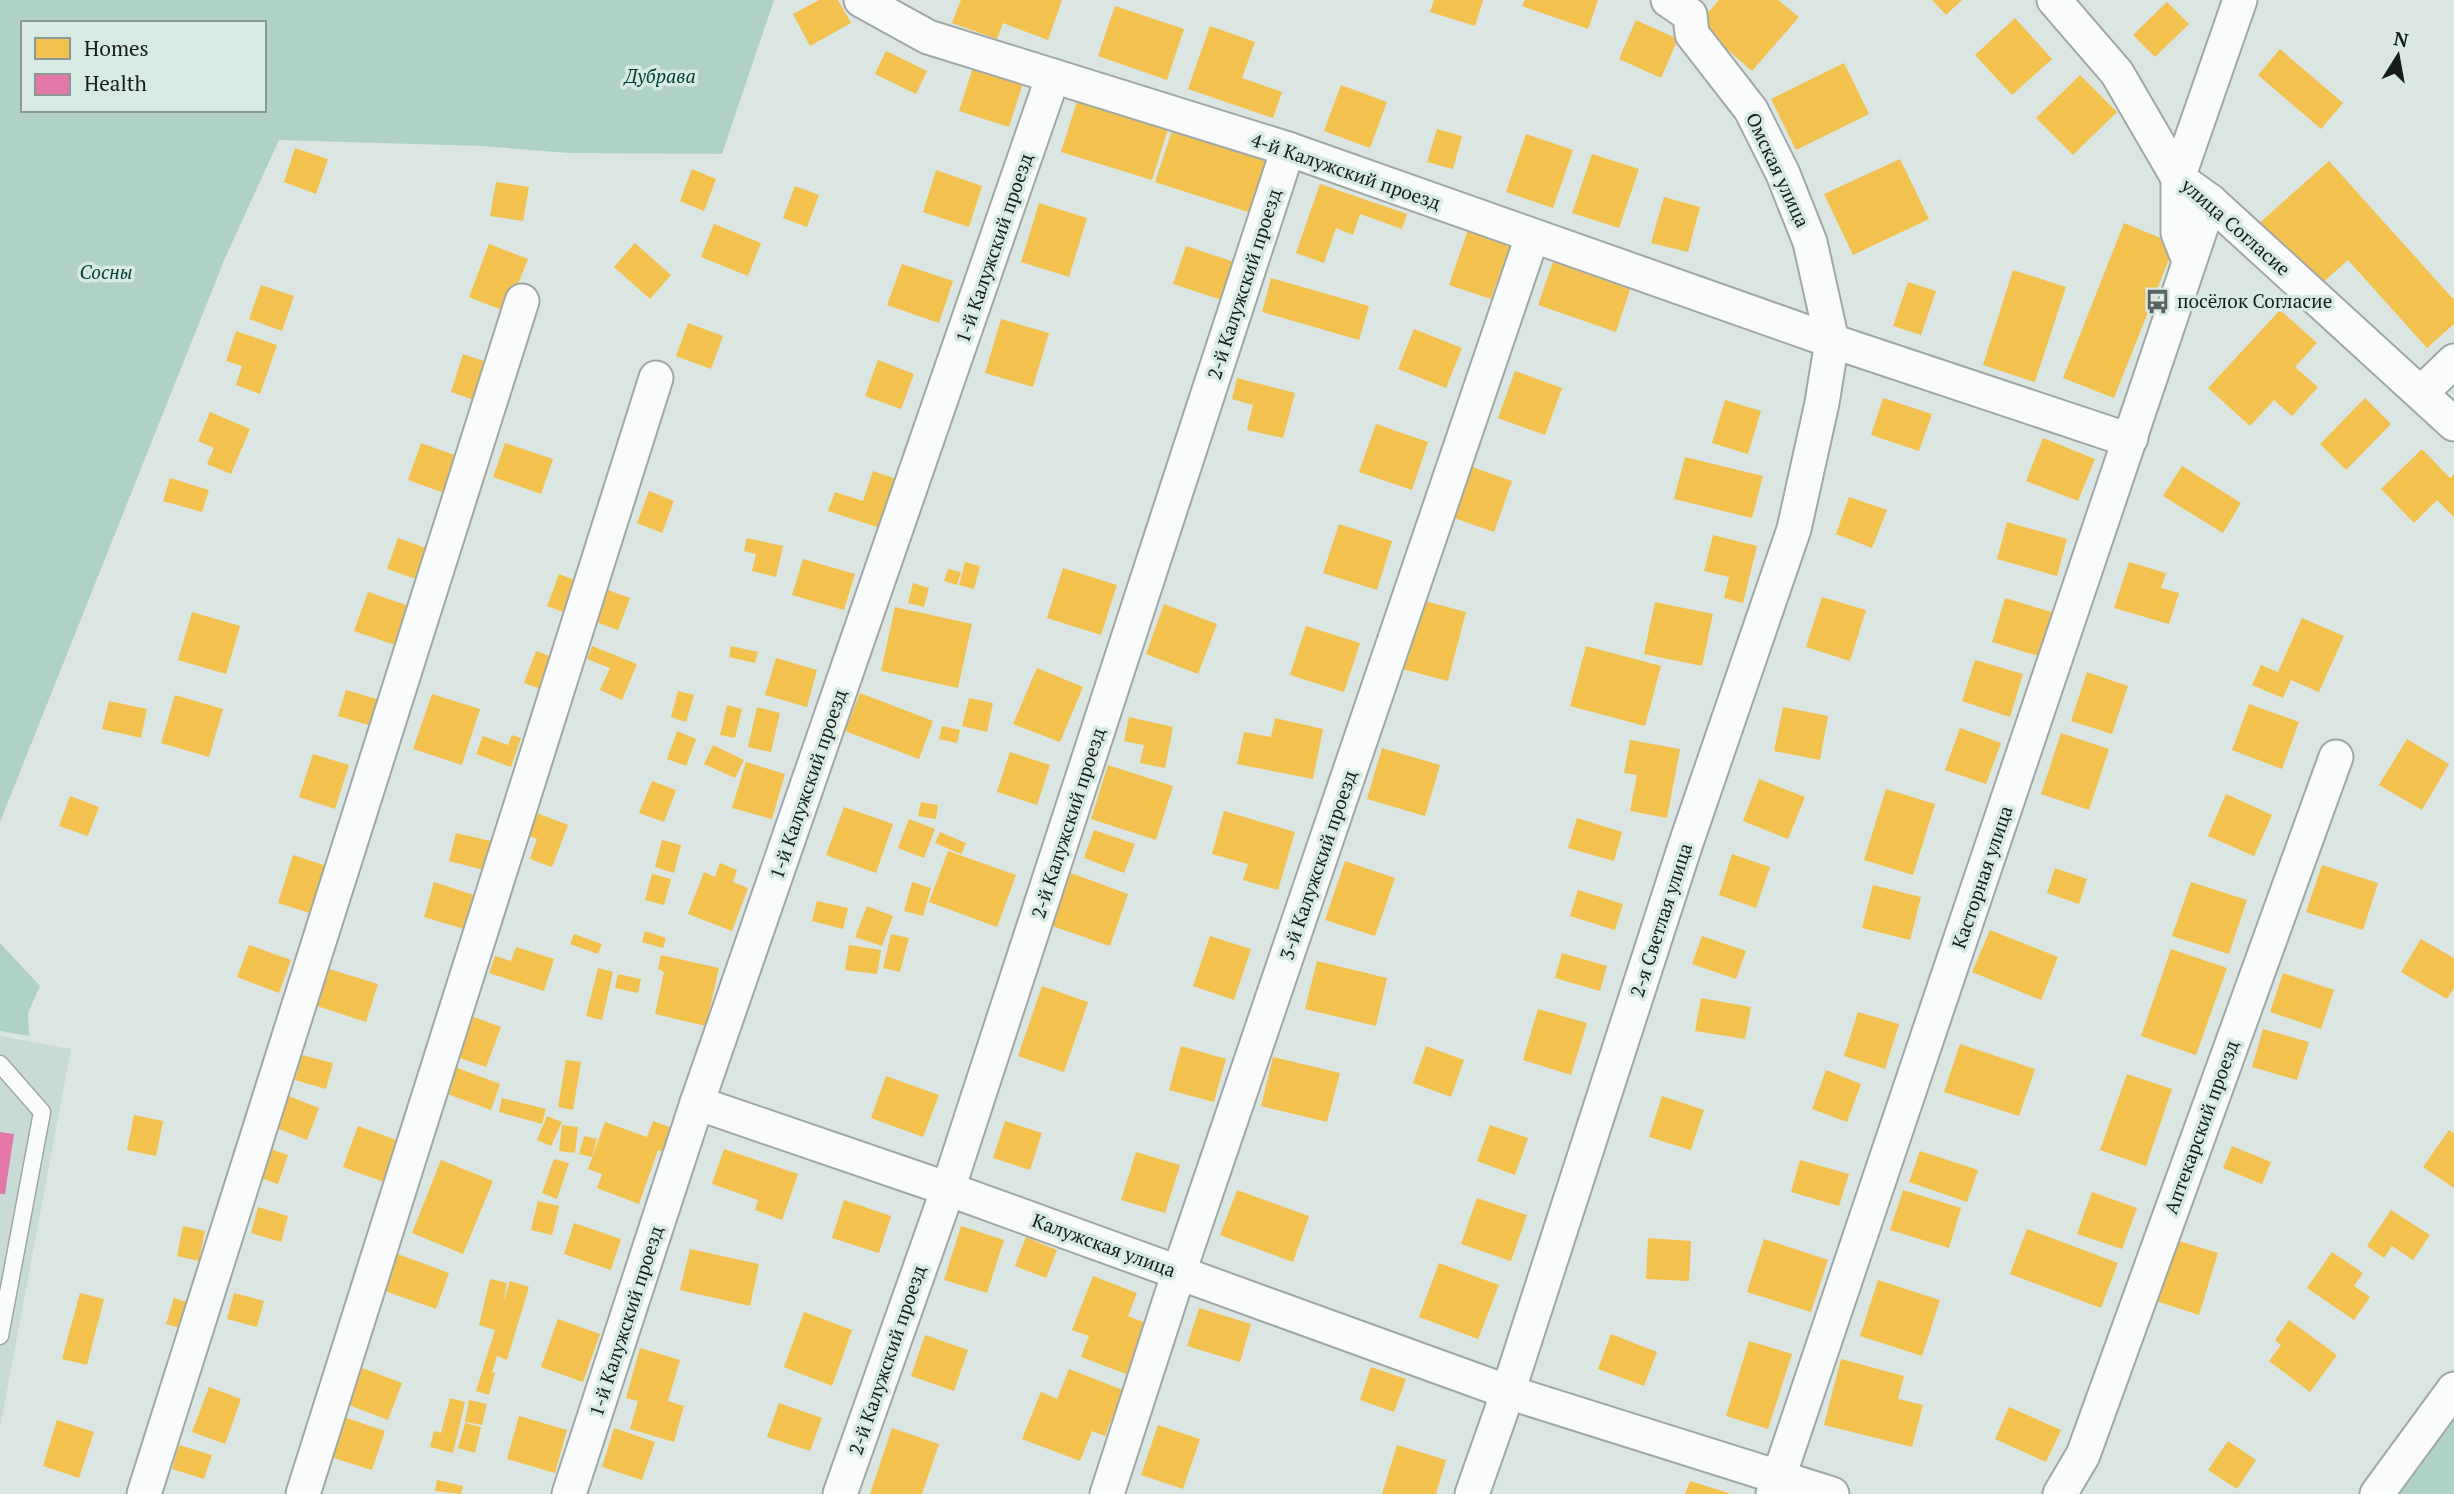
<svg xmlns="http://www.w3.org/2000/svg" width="2454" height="1494" font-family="'PT Serif',serif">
<rect width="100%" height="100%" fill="#dbe6e3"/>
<polygon fill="#c8dbd6" points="0,1036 71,1049 0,1428"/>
<g fill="#b0d1c8" fill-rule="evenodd">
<path d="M0,0H774L722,154L569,153L481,146L279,140L225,258L0,822ZM23,23H264V110H23Z"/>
<polygon points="0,943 40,986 28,1013 29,1036 0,1031"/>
<polygon points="2454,1416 2454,1494 2397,1494"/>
</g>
<g fill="#f2c14e">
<polygon points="819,0 838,0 851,23 810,46 793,14"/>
<polygon points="961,0 1062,0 1048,40 1003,23 997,39 952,23"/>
<polygon points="1434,0 1483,0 1475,26 1430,12"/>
<polygon points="1525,0 1598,0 1588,29 1522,6"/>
<polygon points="1719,0 1778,0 1799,17 1752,71 1698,24"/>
<polygon points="1932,0 1962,0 1946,15"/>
<polygon points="2167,2 2189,24 2155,57 2133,35"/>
<polygon points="1115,6 1184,29 1167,80 1098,56"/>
<polygon points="2015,18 2052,59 2012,95 1975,55"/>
<polygon points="1636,20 1678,39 1661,78 1619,59"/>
<polygon points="1210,26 1255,42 1242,78 1282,92 1273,118 1188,89"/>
<polygon points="2280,49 2343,103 2321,129 2258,75"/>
<polygon points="886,51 927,71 916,94 875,74"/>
<polygon points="1844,63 1869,114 1796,150 1771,99"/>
<polygon points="974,64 1024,80 1009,127 959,111"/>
<polygon points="2080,75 2117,112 2073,155 2036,118"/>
<polygon points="1341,85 1387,102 1370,148 1324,131"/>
<polygon points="1078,98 1169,126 1152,180 1061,152"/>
<polygon points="1173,128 1271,160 1254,214 1155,182"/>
<polygon points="1437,129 1462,136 1453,169 1427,162"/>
<polygon points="1526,134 1573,150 1553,208 1506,192"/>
<polygon points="295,148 328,159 316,194 284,182"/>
<polygon points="1592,154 1639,169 1619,228 1572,213"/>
<polygon points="1900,159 1929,219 1853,255 1824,194"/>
<polygon points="2329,161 2454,300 2454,324 2427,348 2348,260 2313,291 2255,227"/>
<polygon points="692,169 716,179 704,211 680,201"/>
<polygon points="936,170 982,186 969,227 923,212"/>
<polygon points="496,182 529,187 523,221 490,216"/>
<polygon points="1320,184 1407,214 1402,229 1360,214 1353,235 1336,228 1324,263 1296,253"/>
<polygon points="795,186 819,195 807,227 783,218"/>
<polygon points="1664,197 1700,207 1688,252 1651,243"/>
<polygon points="1039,203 1087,218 1069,277 1021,262"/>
<polygon points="2124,223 2175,244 2114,398 2063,378"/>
<polygon points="714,224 761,243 748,276 701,257"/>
<polygon points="1468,230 1510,245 1491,299 1449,285"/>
<polygon points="635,243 671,275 650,299 614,267"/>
<polygon points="489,244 528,259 507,312 469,297"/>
<polygon points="1186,246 1234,262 1222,300 1173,284"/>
<polygon points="1553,262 1630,289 1616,332 1538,305"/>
<polygon points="902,264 953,281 939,323 887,305"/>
<polygon points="2013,270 2066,287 2035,382 1983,365"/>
<polygon points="1271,278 1369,306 1359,340 1262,312"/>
<polygon points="1908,282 1936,291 1921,335 1893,326"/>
<polygon points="261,285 294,296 282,331 249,319"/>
<polygon points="2280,310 2317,343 2295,367 2318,387 2292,416 2274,400 2250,426 2208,388"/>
<polygon points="1001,319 1049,333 1033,387 985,373"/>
<polygon points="688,323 723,336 711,369 676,356"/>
<polygon points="1414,329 1462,348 1446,388 1398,369"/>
<polygon points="236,331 277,345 260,394 236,385 242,366 226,361"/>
<polygon points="463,354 493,364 480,402 451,392"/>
<polygon points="878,360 914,374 901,409 865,396"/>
<polygon points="1515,371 1562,388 1545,435 1498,418"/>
<polygon points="1237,378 1295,393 1283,438 1247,430 1253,405 1232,399"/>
<polygon points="1883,398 1932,414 1919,451 1871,435"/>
<polygon points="2365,398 2391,424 2346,470 2320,444"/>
<polygon points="1725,400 1761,411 1748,454 1712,443"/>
<polygon points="210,412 250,429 231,474 207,464 214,448 198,441"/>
<polygon points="1376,424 1428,442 1412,490 1359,472"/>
<polygon points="2043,438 2095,459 2078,501 2026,481"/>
<polygon points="421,443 463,458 450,495 408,480"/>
<polygon points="505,443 553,459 541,494 493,477"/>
<polygon points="2422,449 2450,478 2454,474 2454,517 2437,500 2414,523 2381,489"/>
<polygon points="1685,457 1763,476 1752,518 1674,499"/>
<polygon points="1461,463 1512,481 1494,532 1443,514"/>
<polygon points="2182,466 2241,503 2223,533 2163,496"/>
<polygon points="873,471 899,480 883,529 828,511 835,492 863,501"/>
<polygon points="170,478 209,490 202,512 163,501"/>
<polygon points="649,491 674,501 662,533 637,523"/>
<polygon points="1849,497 1887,510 1872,548 1836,534"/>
<polygon points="2007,522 2067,539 2057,576 1997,559"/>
<polygon points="1339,524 1392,541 1377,590 1323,573"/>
<polygon points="1713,535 1757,546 1743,603 1724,598 1729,577 1704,571"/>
<polygon points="398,538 426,548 416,579 387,569"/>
<polygon points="747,538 783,546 776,577 752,571 756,554 744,551"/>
<polygon points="803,559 855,574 844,610 792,595"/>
<polygon points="965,562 980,566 974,589 959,585"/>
<polygon points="2129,562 2166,573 2161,588 2179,593 2169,624 2114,608"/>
<polygon points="1063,568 1117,585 1101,635 1047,618"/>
<polygon points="948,569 961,572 957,585 944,581"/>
<polygon points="559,574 583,583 571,615 547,606"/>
<polygon points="913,583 929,588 924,607 908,603"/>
<polygon points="605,589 630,598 618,630 593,621"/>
<polygon points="368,592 415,608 401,647 354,631"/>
<polygon points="1822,597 1866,610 1850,661 1806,647"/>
<polygon points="2005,598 2058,614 2045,658 1992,642"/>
<polygon points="1421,600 1466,612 1448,681 1402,669"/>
<polygon points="1655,602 1713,614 1702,666 1644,654"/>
<polygon points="1164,604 1217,624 1198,674 1146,654"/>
<polygon points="895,607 972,624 958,688 881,671"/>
<polygon points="192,612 240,626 226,674 178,660"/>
<polygon points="2302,618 2344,636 2319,692 2291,680 2283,698 2252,685 2261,665 2278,672"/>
<polygon points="1306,626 1360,643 1344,692 1290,675"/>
<polygon points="592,646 637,664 622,700 600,690 610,668 587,659"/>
<polygon points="731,646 758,652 755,663 729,657"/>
<polygon points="1586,646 1661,666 1645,726 1570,706"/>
<polygon points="536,651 561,660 549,692 524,683"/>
<polygon points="776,658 817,670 807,707 765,695"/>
<polygon points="1975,660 2023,674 2010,717 1962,701"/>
<polygon points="1037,668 1083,687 1060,742 1013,724"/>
<polygon points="2087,672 2128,686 2112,734 2071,721"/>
<polygon points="346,690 380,700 372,726 338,716"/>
<polygon points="678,691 694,695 686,722 671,717"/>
<polygon points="860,693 933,721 919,759 845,731"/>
<polygon points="432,694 480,709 462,765 413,749"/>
<polygon points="175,695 223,709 209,757 161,743"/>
<polygon points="969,698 993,703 987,732 962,726"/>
<polygon points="109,701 147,709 141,738 102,729"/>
<polygon points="2249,704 2299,722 2282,769 2232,750"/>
<polygon points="727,705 742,709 735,738 720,735"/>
<polygon points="757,707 780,713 771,752 748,747"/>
<polygon points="1783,707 1828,716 1820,760 1774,751"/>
<polygon points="1129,717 1173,727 1165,768 1140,763 1144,745 1124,741"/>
<polygon points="1275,718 1323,729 1313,779 1237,764 1244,732 1271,737"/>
<polygon points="942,726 960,730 957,743 939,739"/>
<polygon points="1960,728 2001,743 1986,784 1945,770"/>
<polygon points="677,731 696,739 686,766 667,759"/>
<polygon points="2061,733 2109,749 2089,810 2041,794"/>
<polygon points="512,735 521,738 511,767 476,754 483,736 508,745"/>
<polygon points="2407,739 2449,764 2422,810 2379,785"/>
<polygon points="1630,740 1680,749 1667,818 1630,811 1637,775 1624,773"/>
<polygon points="713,745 744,760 735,778 704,764"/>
<polygon points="1382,748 1440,765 1425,816 1367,799"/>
<polygon points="1010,752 1050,765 1037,805 997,792"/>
<polygon points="313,754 349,765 335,809 299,797"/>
<polygon points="746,762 785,774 772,819 732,808"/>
<polygon points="1108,765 1173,786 1156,840 1091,819"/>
<polygon points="1759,779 1805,797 1788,839 1743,821"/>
<polygon points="652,781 676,790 664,822 639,813"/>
<polygon points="1886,789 1935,804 1913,875 1864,860"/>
<polygon points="2226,794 2272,815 2254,856 2208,836"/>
<polygon points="70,796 99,807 88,836 59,826"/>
<polygon points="921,802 938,805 936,819 918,816"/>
<polygon points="844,807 893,824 876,873 826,855"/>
<polygon points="1224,811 1295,832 1278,890 1243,880 1248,864 1212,854"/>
<polygon points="534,812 568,825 552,867 530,859 537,839 526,835"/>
<polygon points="1577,818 1622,832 1614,861 1568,848"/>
<polygon points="909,819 935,829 924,858 898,848"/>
<polygon points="1094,830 1135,844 1124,873 1084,858"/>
<polygon points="940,832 966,843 961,854 935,843"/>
<polygon points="456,833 491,841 484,870 449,861"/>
<polygon points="662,840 681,845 674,873 655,867"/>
<polygon points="948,851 1016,875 997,927 929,902"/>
<polygon points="1732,854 1770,867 1756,908 1719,895"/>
<polygon points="293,855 333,868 319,916 278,903"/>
<polygon points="1345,861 1395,878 1375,936 1325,920"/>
<polygon points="720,863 737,870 733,882 748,888 732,931 688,914 704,872 715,877"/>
<polygon points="2322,865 2378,883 2363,930 2306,912"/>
<polygon points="2055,868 2087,879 2079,904 2047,893"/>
<polygon points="1071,873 1128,894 1110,946 1052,926"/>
<polygon points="652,874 671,879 664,905 645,900"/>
<polygon points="434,882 474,895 464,929 424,917"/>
<polygon points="912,882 931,888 923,916 904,911"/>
<polygon points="2191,882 2247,900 2229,954 2172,936"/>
<polygon points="1873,885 1921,897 1910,940 1862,928"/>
<polygon points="1578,890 1623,904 1615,930 1570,916"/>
<polygon points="817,901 848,908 843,929 812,921"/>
<polygon points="867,906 893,916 882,946 855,937"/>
<polygon points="1990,930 2058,957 2041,1000 1972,972"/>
<polygon points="645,931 666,938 663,948 642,942"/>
<polygon points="574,934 602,944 598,954 570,944"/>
<polygon points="891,934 909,938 900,972 883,968"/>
<polygon points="1210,936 1251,949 1234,1000 1193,986"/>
<polygon points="1702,936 1746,951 1736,979 1692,964"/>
<polygon points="2421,939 2454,958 2454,988 2447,999 2401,972"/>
<polygon points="249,945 291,960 279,993 237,977"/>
<polygon points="849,945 881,950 877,974 845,970"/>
<polygon points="516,947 554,959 544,991 489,973 495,956 511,961"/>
<polygon points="2171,949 2227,968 2196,1055 2141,1036"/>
<polygon points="1562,953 1607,966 1600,991 1555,978"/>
<polygon points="661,955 719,968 706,1026 655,1014 664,972 658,969"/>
<polygon points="1317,961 1387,978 1376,1026 1305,1009"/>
<polygon points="598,968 613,972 602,1020 586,1016"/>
<polygon points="329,969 378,984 366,1022 317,1006"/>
<polygon points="2283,973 2334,990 2321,1029 2270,1012"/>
<polygon points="618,974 641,979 638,993 615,988"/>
<polygon points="1042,986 1088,1002 1064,1072 1018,1056"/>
<polygon points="1701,998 1751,1007 1745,1039 1695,1031"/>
<polygon points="1538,1009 1587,1023 1571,1075 1523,1060"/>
<polygon points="1858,1012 1899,1024 1885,1069 1844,1056"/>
<polygon points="466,1014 501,1027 486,1067 451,1055"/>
<polygon points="2263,1029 2309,1042 2297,1080 2252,1067"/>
<polygon points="1960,1044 2035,1069 2019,1116 1944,1092"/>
<polygon points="1181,1046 1226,1059 1214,1102 1169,1090"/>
<polygon points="1426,1046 1464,1060 1451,1097 1413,1083"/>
<polygon points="302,1055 333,1063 326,1089 295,1080"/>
<polygon points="1273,1057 1340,1073 1327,1122 1261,1106"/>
<polygon points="566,1060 581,1062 573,1110 558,1107"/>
<polygon points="455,1067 500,1084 491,1110 445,1093"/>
<polygon points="1826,1070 1861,1084 1847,1122 1812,1109"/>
<polygon points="2127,1074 2172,1089 2146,1166 2100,1150"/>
<polygon points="886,1076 939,1095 923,1137 871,1118"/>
<polygon points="286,1095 319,1108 307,1140 274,1127"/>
<polygon points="1662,1096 1704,1110 1691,1150 1649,1137"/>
<polygon points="502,1098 546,1109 542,1124 499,1112"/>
<polygon points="134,1115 163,1121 156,1156 127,1150"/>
<polygon points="547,1116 562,1122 551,1146 537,1140"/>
<polygon points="653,1121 683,1132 673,1156 658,1150 639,1204 597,1188 602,1174 588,1169 605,1122 647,1137"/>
<polygon points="1005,1121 1042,1133 1030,1170 993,1158"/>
<polygon points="562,1125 578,1127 575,1153 559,1151"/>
<polygon points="1490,1125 1528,1138 1515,1175 1477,1161"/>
<polygon points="358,1126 399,1141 384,1182 343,1167"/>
<polygon points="2449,1130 2454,1134 2454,1188 2423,1167"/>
<polygon points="584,1136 597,1139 592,1157 579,1154"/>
<polygon points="2232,1146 2271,1162 2262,1184 2223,1168"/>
<polygon points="265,1147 288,1155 278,1184 255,1176"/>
<polygon points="724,1149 798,1174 782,1220 755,1210 758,1200 712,1184"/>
<polygon points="1920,1151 1978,1170 1967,1202 1909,1182"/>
<polygon points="1136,1152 1180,1165 1165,1213 1121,1200"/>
<polygon points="554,1159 569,1163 557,1199 542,1193"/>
<polygon points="441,1160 493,1181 463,1254 412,1233"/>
<polygon points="1800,1160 1849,1174 1839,1206 1791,1192"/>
<polygon points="1237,1190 1309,1216 1293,1262 1220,1235"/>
<polygon points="1903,1190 1961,1208 1949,1248 1890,1230"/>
<polygon points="2092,1192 2137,1208 2122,1249 2077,1234"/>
<polygon points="1477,1198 1527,1215 1511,1261 1461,1244"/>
<polygon points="844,1200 891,1216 879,1253 832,1238"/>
<polygon points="538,1201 559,1206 552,1235 531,1230"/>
<polygon points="258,1207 288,1216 281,1242 251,1233"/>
<polygon points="2391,1210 2430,1235 2413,1260 2392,1246 2384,1258 2367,1246"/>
<polygon points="574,1223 621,1239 611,1270 564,1254"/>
<polygon points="183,1226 205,1231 199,1261 177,1256"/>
<polygon points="961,1226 1004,1240 987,1293 944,1280"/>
<polygon points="2027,1229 2118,1263 2101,1308 2010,1274"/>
<polygon points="1026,1237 1057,1250 1046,1278 1015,1266"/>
<polygon points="1648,1238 1691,1241 1689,1281 1646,1279"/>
<polygon points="1764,1239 1828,1260 1811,1312 1747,1292"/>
<polygon points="2176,1240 2218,1253 2199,1315 2156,1301"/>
<polygon points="690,1249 759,1264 750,1306 680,1290"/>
<polygon points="2332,1252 2363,1273 2354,1286 2370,1297 2354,1320 2307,1288"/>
<polygon points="395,1253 449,1273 436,1309 382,1290"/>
<polygon points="1439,1263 1499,1285 1478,1339 1419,1317"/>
<polygon points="1093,1276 1137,1293 1128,1316 1146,1323 1126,1374 1081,1357 1089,1336 1072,1330"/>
<polygon points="490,1279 507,1283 503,1303 510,1281 529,1287 507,1360 497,1356 492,1372 495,1373 489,1395 476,1391 495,1330 479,1325"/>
<polygon points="1878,1280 1940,1300 1922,1356 1860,1336"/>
<polygon points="80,1293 104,1299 87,1365 62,1359"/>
<polygon points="234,1293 264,1301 257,1327 227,1319"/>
<polygon points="174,1298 198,1306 190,1331 166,1324"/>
<polygon points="1199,1308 1251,1324 1240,1362 1187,1346"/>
<polygon points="804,1312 852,1330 832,1386 784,1367"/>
<polygon points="558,1319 600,1334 583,1382 541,1367"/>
<polygon points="2289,1320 2337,1355 2310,1392 2269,1361 2281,1345 2275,1340"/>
<polygon points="1611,1334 1657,1352 1644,1386 1598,1369"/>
<polygon points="925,1335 968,1350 954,1391 911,1376"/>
<polygon points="1749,1341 1792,1354 1768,1429 1726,1416"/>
<polygon points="640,1348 680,1360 668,1401 684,1406 674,1442 630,1429 638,1401 626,1398"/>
<polygon points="1841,1359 1904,1376 1898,1399 1923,1405 1912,1447 1824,1425"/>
<polygon points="354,1365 402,1383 388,1420 341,1402"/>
<polygon points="1371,1367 1406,1379 1394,1412 1360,1400"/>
<polygon points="1069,1369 1123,1390 1105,1436 1092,1431 1080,1461 1022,1439 1041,1392 1057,1399"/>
<polygon points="209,1387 241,1399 225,1444 192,1432"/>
<polygon points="450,1398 465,1402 453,1453 430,1447 434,1431 441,1433"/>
<polygon points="469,1400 487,1404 482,1425 465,1422"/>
<polygon points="779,1403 822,1418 810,1451 767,1437"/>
<polygon points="2009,1407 2061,1430 2046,1462 1995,1439"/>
<polygon points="338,1415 385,1431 372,1470 324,1455"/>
<polygon points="519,1416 567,1430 555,1473 507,1459"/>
<polygon points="57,1420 94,1432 79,1478 43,1466"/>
<polygon points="465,1423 481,1427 475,1453 458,1448"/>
<polygon points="1158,1425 1200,1439 1183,1489 1141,1475"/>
<polygon points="614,1428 655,1442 642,1480 602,1467"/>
<polygon points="892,1428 939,1444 922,1494 870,1494"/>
<polygon points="2228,1441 2256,1460 2237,1489 2208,1470"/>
<polygon points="179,1445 212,1455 204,1479 172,1469"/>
<polygon points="1397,1445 1446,1460 1436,1494 1382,1494"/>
<polygon points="437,1480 463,1486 461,1494 435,1491"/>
<polygon points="1690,1481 1729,1493 1729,1494 1685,1494"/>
</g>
<polygon fill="#e377a8" points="0,1132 14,1134 5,1194 0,1194"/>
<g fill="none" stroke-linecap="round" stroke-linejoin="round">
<defs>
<polyline id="lane" points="0,1064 42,1112 0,1336"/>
<g id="street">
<polyline points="861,0 928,37 1288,149 1832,341 2114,435 2131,438"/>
<polyline points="2054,0 2117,73 2178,178 2210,201 2454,424"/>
<polyline points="2189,261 2178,233 2178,178 2240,0"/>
<polyline points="2421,393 2454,361"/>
<polyline points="697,1103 948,1189 1508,1392 1832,1494"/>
<polyline points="144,1494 522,301"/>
<polyline points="303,1494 656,378"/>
<polyline points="569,1494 697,1103 1053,76"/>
<polyline points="840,1494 948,1189 1288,149"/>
<polyline points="1107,1494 1179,1272 1532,237"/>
<polyline points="1472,1494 1508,1392 1685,846 1794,529 1822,403 1832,341 1810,242 1783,174 1751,110 1692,34 1690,15 1668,0"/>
<polyline points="1773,1494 2210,201"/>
<polyline points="2060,1494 2083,1455 2336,757"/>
<polyline points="2377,1494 2454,1389"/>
</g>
</defs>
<use href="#lane" stroke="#a0a8a6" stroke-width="19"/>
<use href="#street" stroke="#a0a8a6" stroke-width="37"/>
<use href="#lane" stroke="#fafbfb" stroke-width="16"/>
<use href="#street" stroke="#fafbfb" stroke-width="33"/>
</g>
<defs>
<symbol id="bus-bare" viewBox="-9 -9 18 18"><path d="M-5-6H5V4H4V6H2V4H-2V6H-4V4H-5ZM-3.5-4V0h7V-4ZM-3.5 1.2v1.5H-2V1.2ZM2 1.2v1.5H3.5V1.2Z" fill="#5b6360" stroke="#d7eae4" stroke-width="2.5" paint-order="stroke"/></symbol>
</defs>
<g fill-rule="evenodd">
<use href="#bus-bare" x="2140" y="284" width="35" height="35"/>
</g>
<g text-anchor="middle" stroke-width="7" stroke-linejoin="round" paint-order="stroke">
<g font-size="19" font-style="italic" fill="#034035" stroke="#d7eae4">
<text x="660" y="83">Дубрава</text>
<text x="106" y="279">Сосны</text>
</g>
<g font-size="19" fill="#161c1a" stroke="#d7eae4">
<text transform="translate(1778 170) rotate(65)" y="7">Омская улица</text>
<text transform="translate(1346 171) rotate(19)" y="7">4-й Калужский проезд</text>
<text transform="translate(2236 227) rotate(41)" y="7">улица Согласие</text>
<text transform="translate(994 248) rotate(-71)" y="7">1-й Калужский проезд</text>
<text transform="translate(1244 284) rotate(-72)" y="7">2-й Калужский проезд</text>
<text transform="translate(808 784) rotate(-71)" y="7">1-й Калужский проезд</text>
<text transform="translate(1068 823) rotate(-72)" y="7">2-й Калужский проезд</text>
<text transform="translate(1318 865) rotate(-71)" y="7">3-й Калужский проезд</text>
<text transform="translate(1982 877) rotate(-71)" y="7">Касторная улица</text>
<text transform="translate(1661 920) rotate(-72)" y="7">2-я Светлая улица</text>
<text transform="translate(2201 1127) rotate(-70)" y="7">Аптекарский проезд</text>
<text transform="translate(1104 1245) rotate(20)" y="7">Калужская улица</text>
<text transform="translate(626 1321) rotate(-72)" y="7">1-й Калужский проезд</text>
<text transform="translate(887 1360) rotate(-71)" y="7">2-й Калужский проезд</text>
</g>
<g font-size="19" fill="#161c1a" stroke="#d7eae4" text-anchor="start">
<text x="2177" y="308">посёлок Согласие</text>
</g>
</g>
<rect x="21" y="21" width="245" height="91" fill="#d7eae4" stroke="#8a9893" stroke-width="2"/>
<rect x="35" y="38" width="35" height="21" fill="#f2c14e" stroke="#8a9893" stroke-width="2"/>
<text x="84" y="56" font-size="21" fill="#161c1a">Homes</text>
<rect x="35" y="74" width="35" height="21" fill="#e377a8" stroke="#8a9893" stroke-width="2"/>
<text x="84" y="91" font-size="21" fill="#161c1a">Health</text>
<g transform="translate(2398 56) rotate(11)" stroke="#d7eae4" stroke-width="5" paint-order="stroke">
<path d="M0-5L12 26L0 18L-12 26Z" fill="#161c1a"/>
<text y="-10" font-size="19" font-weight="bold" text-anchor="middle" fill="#161c1a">N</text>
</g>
</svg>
